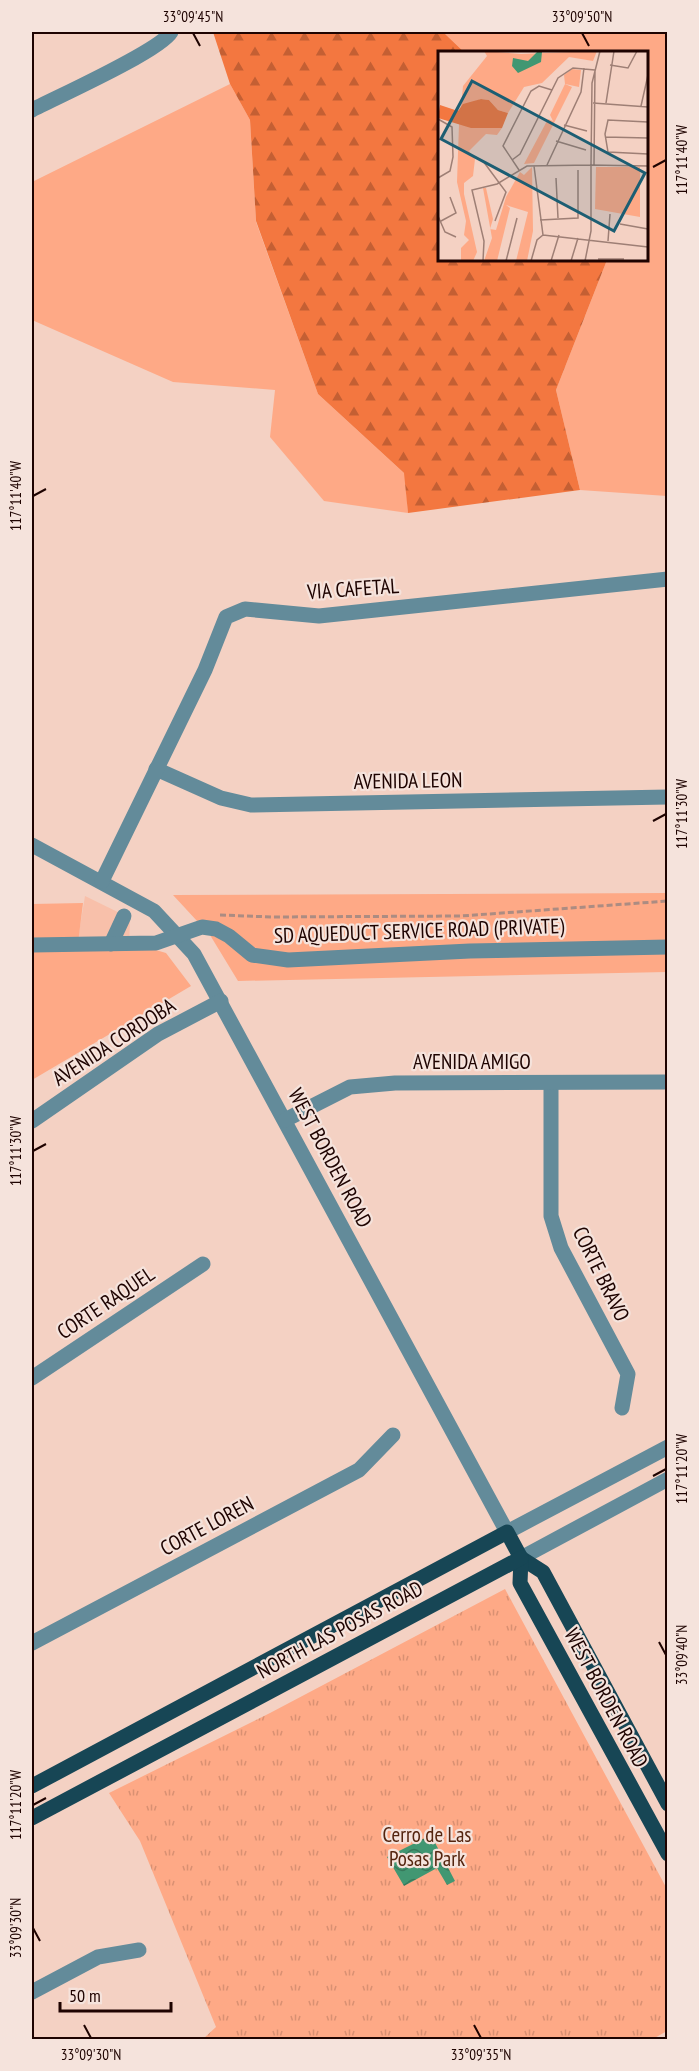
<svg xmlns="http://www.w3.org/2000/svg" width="699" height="2071" font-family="'PT Sans Narrow',sans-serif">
<defs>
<pattern id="forest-firs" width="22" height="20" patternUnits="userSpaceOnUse" patternTransform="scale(1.5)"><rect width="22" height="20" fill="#f37740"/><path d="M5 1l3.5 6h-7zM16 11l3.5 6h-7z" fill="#c45f33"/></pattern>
<pattern id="park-tufts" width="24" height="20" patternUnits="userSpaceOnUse" patternTransform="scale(1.5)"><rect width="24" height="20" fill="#fea986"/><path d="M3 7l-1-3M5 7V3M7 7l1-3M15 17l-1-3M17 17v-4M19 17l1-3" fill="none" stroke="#d99072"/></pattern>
<pattern id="water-waves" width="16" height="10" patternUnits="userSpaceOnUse" patternTransform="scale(1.5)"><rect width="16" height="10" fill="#419772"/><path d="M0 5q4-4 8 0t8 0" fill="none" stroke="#36795b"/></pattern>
</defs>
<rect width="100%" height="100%" fill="#f4d1c3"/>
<polygon fill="#f8c0aa" points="85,896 130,918 129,950 76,951"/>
<g fill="#fea986">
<polygon points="443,32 667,32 667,496 580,490 556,390 607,260 646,260 646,52 464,52"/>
<polygon points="230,84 250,120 256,222 318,394 405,474 408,513 324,501 270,437 275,390 173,382 32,320 32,182"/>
<polygon points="667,893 667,972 238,981 210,935 173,895"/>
<polygon points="83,903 77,951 132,943 166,953 191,986 32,1080 32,904"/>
</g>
<polygon fill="url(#forest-firs)" points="213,32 443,32 464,52 440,52 440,260 607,260 556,390 580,490 408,513 404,473 318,394 256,221 250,120 230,84"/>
<polygon fill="url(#park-tufts)" points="505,1589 667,1889 667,2031 651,2040 203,2039 216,2027 140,1841 109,1793 270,1713"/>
<polygon fill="url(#water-waves)" points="431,1835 455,1881 447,1885 437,1868 404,1886 387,1857"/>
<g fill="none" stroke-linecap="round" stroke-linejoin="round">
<polyline stroke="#ac8c82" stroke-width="3" stroke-dasharray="6 3" stroke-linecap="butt" points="220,915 272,917 461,916 668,901"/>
<g stroke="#638b9a" stroke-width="15">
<path d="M32,110C57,97 160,51 171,32"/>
<polyline points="156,769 221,798 251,805 668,797"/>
<polyline points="32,845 154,911 194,954 507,1532 668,1447"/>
<polyline points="102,881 205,670 226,617 245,609 319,616 668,579"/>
<polyline points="111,944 124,916"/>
<polyline points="32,945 156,943 202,927 216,929 229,936 252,955 288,960 470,951 668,947"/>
<polyline points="551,1083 551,1216 561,1248 628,1374 622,1408"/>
<polyline points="285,1120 350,1087 395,1083 668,1082"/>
<polyline points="32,1121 158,1034 221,1001"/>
<polyline points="32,1378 203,1264"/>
<polyline points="521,1558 668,1479"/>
<polyline points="32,1643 359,1470 393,1435"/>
<polyline points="32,1992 98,1957 139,1950"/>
</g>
<g stroke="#174655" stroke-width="15">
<polyline points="521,1558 543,1572 668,1804"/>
<polyline points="32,1786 507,1532 521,1558 520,1583 668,1854"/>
<polyline points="32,1818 521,1558"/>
</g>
</g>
<path fill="none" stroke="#1e0300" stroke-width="2" d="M193,33L200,46M582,33L589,46M653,167L666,160M33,496L46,489M653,821L666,814M33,1151L46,1144M653,1476L666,1469M659,1642L666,1655M33,1805L46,1798M33,1928L40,1941M84,2025L91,2038M474,2025L481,2038"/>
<g text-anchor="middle" stroke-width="4.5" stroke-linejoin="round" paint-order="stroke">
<g font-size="21" fill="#1e0300" stroke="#f5e3dc">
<text transform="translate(353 589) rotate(-4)" y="7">VIA CAFETAL</text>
<text transform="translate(408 781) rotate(-1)" y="7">AVENIDA LEON</text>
<text transform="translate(419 931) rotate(-2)" y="7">SD AQUEDUCT SERVICE ROAD (PRIVATE)</text>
<text transform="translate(114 1042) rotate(-33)" y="7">AVENIDA CORDOBA</text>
<text x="472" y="1069">AVENIDA AMIGO</text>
<text transform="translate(330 1158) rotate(62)" y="7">WEST BORDEN ROAD</text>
<text transform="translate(601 1274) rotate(64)" y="7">CORTE BRAVO</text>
<text transform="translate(106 1303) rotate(-34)" y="7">CORTE RAQUEL</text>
<text transform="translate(207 1526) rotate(-28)" y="7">CORTE LOREN</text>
<text transform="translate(340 1630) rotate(-28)" y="7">NORTH LAS POSAS ROAD</text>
<text transform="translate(606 1698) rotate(62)" y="7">WEST BORDEN ROAD</text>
</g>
<g font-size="21" fill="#54240e" stroke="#f5e3dc">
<text x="427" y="1842">Cerro de Las<tspan x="427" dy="24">Posas Park</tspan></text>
</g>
</g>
<g transform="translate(438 51)">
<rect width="210" height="210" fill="#f4d1c3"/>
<path d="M46,0L83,3L159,0L155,10L131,6L104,32L86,36L70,62L60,59L51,49L43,48L23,56L25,35L49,5ZM127,33L134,36L96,112L86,113L110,68L115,70L112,64ZM21,73L64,77L59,84L48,83L31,100L37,108L35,125L26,132V143L39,201L35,210H23V197L31,189L26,184L28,170L19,131ZM94,116L95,180L89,210H78L90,161L68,154L72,157L59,210H46L54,187L45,137H48L55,168L52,178L58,179L68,146L82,121L86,124Z" fill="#fea986"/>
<path d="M43,48L51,49L60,59L70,62L64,77H33L0,67L2,54L20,60L25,53Z" fill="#f37740"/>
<path d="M134,18L143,19L141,36L127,33L126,24ZM158,116H202V166L157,158Z" fill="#fea986"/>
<path d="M99,1H104L103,11L80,22L74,15L75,7L90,10Z" fill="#419772"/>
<path fill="none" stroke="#9e7f75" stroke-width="1.5" d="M172,14L190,17L199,0M155,52L210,56M168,52L176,0M203,55L210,24M0,68L14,76L15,106L12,120L0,127M210,71L170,69L167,83L170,101L210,103M126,74L149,80M167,86L210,87M118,90L148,99M74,109L82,103L120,27L135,17L157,19M45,110L68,141L57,170M109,114L143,41L146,17M156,114L157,19M96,115L105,184M81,119L65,95L93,40L101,35L114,39M118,127L120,167M0,165L7,181L18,186M102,169L140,167V119M3,170L18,162L12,146M182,173L210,178M105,184L210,196M170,190L172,163M160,208H186M45,210L46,190L34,139L59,133L89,115L153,114L154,32L162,0M68,210L79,167M93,210L99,189L105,184M113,210L121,184M133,210L140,187M147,210L153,180V114L210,115"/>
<path fill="#1c5e73" fill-opacity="0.15" stroke="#1c5e73" stroke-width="3" d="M34,30L207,122L176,180L3,88Z"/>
<rect width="210" height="210" fill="none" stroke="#1e0300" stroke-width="3"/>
</g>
<rect width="699" height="2071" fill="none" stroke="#f5e3dc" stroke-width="66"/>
<path d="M60 2002v9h111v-9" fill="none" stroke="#1e0300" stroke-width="3"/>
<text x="69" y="2002" font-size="18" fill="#1e0300" stroke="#f5e3dc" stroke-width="4.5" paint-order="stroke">50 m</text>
<rect x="33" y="33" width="633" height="2005" fill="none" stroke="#1e0300" stroke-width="2"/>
<g font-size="15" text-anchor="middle" fill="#1e0300">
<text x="193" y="22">33°09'45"N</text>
<text x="582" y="22">33°09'50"N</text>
<text transform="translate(682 160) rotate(-90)" y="5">117°11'40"W</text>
<text transform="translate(16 496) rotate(-90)" y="5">117°11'40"W</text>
<text transform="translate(682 814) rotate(-90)" y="5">117°11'30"W</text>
<text transform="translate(16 1151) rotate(-90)" y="5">117°11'30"W</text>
<text transform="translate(682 1469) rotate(-90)" y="5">117°11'20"W</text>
<text transform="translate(682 1655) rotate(-90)" y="5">33°09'40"N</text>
<text transform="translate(16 1805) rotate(-90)" y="5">117°11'20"W</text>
<text transform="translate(16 1928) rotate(-90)" y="5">33°09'30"N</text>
<text x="91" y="2060">33°09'30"N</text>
<text x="481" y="2060">33°09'35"N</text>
</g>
</svg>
